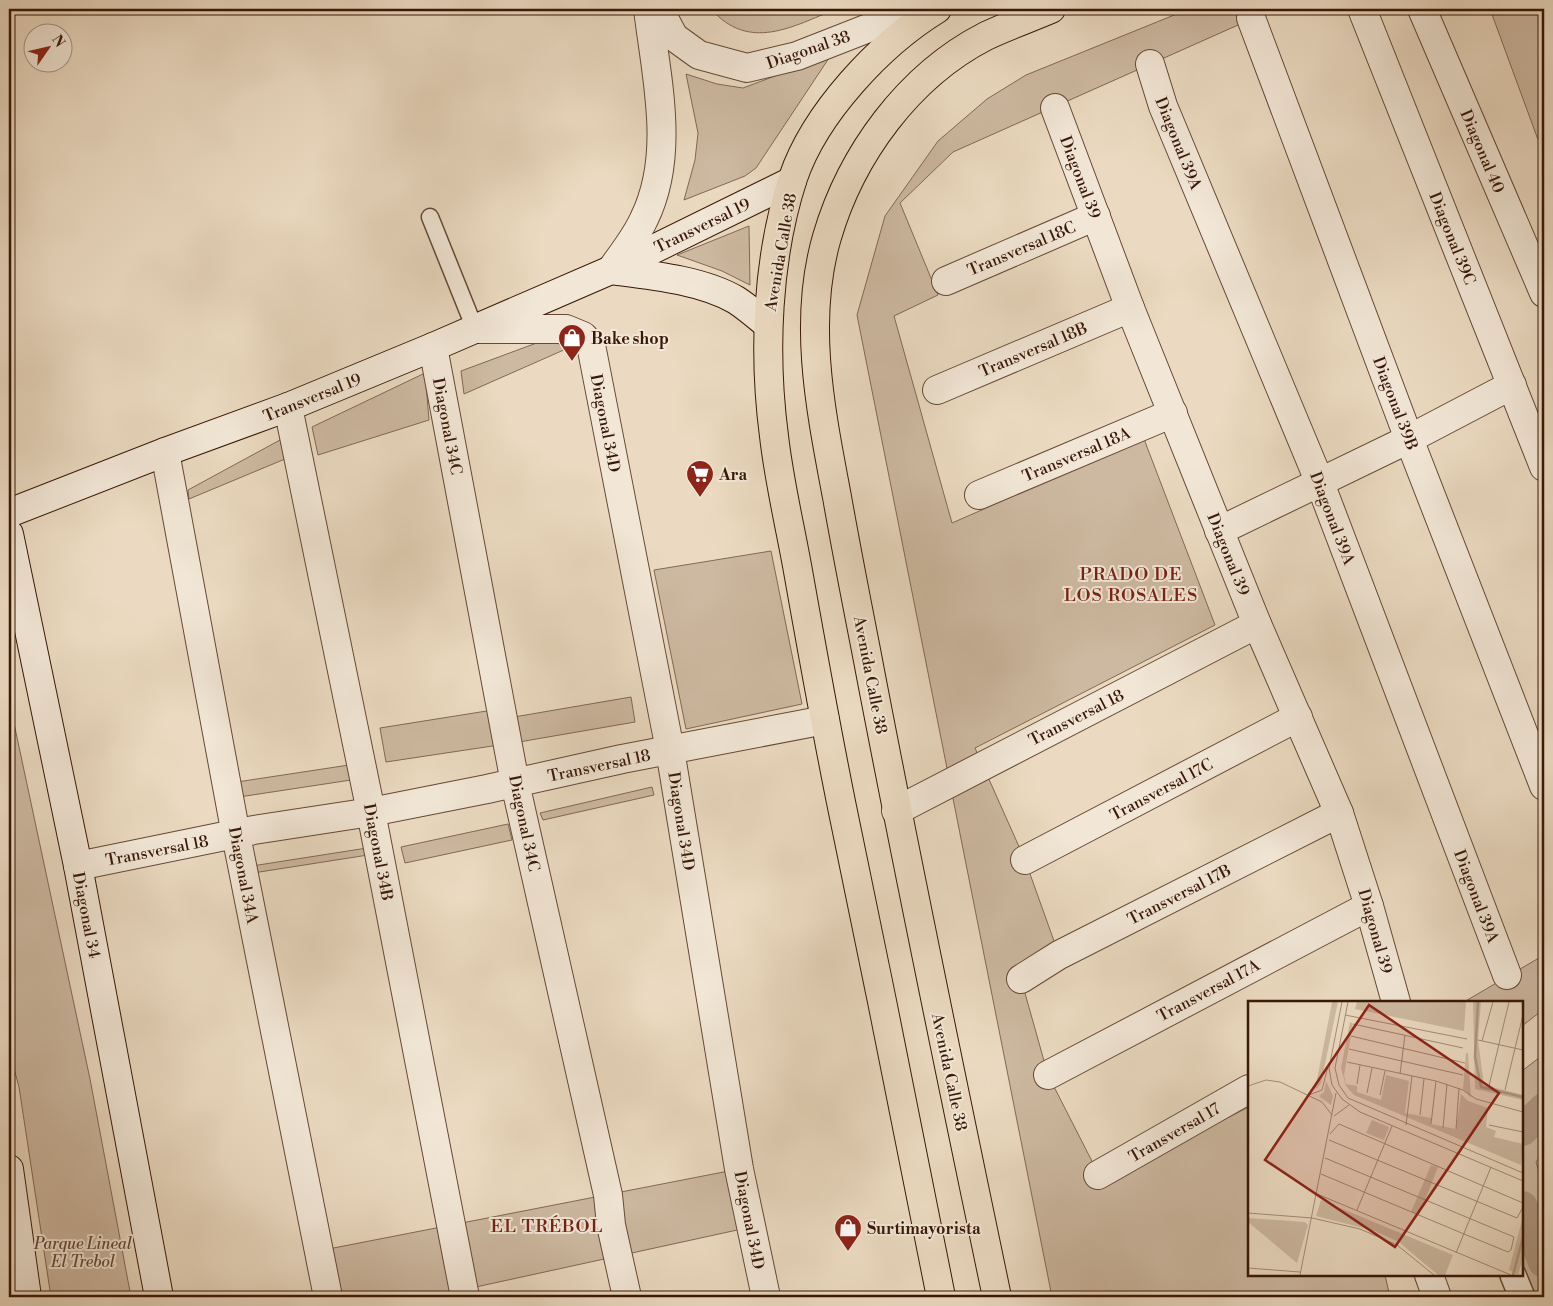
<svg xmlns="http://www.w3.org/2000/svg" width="1553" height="1306" font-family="'Libre Bodoni',serif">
<rect width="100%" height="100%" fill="#ebdac1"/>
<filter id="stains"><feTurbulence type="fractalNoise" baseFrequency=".004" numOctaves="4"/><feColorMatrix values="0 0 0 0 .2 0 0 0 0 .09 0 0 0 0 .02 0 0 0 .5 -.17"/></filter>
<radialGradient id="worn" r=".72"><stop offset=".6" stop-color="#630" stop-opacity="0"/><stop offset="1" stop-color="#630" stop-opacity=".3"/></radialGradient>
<g fill="#cdb9a1" stroke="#836854">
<path d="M711,9H836C792,27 749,52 711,9Z"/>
<polygon points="1189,9 1274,9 953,152 900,203 938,295 894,316 952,523 1144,439 1215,625 975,748 1025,860 1059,955 1021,979 1048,1075 1099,1175 1120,1171 1249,1107 1249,1275 1385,1275 1390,1297 1052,1297 857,315 885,216 938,141 987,99 1026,75"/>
<polygon points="1490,9 1544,9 1544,153 1537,137"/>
<polygon points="831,55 756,168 745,176 684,200 695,160 698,133 686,74 717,84 743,88"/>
<polygon points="749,226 750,285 722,271 677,255"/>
<polygon points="550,338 566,349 464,394 461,371"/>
<polygon points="425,373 429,420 318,455 312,427"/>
<polygon points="280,440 285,459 189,499 188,490"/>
<polygon points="771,551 802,704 686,729 654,570"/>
<polygon points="631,697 635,722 519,742 514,717"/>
<polygon points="9,700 90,1079 131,1297 51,1297 19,1087 9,1050"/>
<polygon points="493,710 499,745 386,762 380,728"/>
<polygon points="349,765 351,780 239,797 237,782"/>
<polygon points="652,787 654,795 543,820 540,813"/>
<polygon points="508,824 512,840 405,863 401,847"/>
<polygon points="367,848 368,855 253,873 252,866"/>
<polygon points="1544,955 1544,1009 1522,1026 1522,1002 1464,1002"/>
<polygon points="1544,1054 1544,1152 1536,1162 1544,1187 1544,1297 1532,1297 1522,1271 1522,1071"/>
<polygon points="739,1169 751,1227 430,1297 328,1297 318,1251"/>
</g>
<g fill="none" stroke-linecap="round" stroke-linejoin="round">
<g stroke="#ae9882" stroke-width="32">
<polyline points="1522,1130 1544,1109"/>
<polyline points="1522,1207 1544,1262"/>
</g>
<defs>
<polyline id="service" points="430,217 475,329"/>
<polyline id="pedestrian" points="1513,1275 1522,1297"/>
<g id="minor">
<polyline points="1362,9 1544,467"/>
<polyline points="1422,9 1544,293"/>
<polyline points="1251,18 1409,439 1544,786"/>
<polyline points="1150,64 1163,106 1320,483 1507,975"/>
<polyline points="1055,108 1130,308 1257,624 1339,813 1369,906 1396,1002"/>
<polyline points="946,281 1096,216"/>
<polyline points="475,329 566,329 583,336 591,345 670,750 739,1169 766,1297"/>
<polyline points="433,347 515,783 608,1195 611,1225 627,1297"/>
<polyline points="937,390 1130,308"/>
<polyline points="288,407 371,812 465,1297"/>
<polyline points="165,452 236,835 328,1297"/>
<polyline points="979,495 1173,413"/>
<polyline points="1219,531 1409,439 1512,385"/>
<polyline points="896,811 1257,624"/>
<polyline points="1025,860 1298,717"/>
<polyline points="78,866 254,830 371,812 487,789 622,759 825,720"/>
<polyline points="1021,979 1059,955 1339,813"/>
<polyline points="1048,1075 1369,906"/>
<polyline points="1098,1175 1249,1089"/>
<polyline points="1429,1275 1437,1297"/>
</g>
<g id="tertiary">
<polyline points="659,9 674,37 699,55 747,68 797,56 917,9"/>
<path d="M611,270C623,253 636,237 644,219C676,154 656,77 648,9"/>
</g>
<g id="secondary">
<path d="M611,270C650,275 702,280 736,300C747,307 757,316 767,324"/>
<polyline points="9,513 165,452 288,407 433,347 611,270 792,181"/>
<polyline points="9,534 78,866 159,1297"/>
<polyline points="9,1169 27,1297"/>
</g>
<g id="primary">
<path d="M937,9C880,44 815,113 793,178C767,258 763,353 774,436C779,481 790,526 798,571C812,650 826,728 842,807C876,970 909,1134 941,1297"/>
<path d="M997,1297C952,1082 907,866 866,650C856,599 846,548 837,497C821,412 802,322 827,237C851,155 908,76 986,36C1007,26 1030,18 1051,9"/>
</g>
</defs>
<use href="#service" stroke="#664836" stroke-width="19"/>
<use href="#pedestrian" stroke="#664836" stroke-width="28"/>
<use href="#minor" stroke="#664836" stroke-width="30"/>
<use href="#tertiary" stroke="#664836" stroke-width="30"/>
<use href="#secondary" stroke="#391707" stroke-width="30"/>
<use href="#primary" stroke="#391707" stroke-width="30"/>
<use href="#service" stroke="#f2e7d7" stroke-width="16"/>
<use href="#pedestrian" stroke="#f2e7d7" stroke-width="25"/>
<use href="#minor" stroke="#f2e7d7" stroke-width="28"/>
<use href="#tertiary" stroke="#f2e7d7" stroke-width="28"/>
<use href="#secondary" stroke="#f2e7d7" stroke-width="28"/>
<use href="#primary" stroke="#ebdac1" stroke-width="28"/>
</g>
<defs>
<symbol id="shop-pin" viewBox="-11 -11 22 30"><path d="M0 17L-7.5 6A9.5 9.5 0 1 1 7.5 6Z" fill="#8f2418" stroke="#f2e7d7"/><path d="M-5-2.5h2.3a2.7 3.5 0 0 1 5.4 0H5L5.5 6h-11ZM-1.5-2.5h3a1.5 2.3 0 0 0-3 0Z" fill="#fff"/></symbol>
<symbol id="supermarket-pin" viewBox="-11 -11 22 30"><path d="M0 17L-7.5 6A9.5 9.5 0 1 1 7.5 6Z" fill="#8f2418" stroke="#f2e7d7"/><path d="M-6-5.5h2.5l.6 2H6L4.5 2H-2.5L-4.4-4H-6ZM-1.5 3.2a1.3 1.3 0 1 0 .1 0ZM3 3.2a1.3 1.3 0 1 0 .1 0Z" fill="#fff"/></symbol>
</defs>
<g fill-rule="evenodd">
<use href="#shop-pin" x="556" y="322" width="32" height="43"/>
<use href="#supermarket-pin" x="684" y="458" width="32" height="43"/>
<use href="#shop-pin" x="832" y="1212" width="32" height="43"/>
</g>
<g text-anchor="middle" stroke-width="4" stroke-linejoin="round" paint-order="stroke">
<g font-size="16" fill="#391707" stroke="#f2e7d7">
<text transform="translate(808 49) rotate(-19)" y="6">Diagonal 38</text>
<text transform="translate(1179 143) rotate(68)" y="6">Diagonal 39A</text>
<text transform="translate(1483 151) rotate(67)" y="6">Diagonal 40</text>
<text transform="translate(1081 177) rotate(69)" y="6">Diagonal 39</text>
<text transform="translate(702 225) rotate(-26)" y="6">Transversal 19</text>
<text transform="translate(1453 238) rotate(68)" y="6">Diagonal 39C</text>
<text transform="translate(1021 248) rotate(-23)" y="6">Transversal 18C</text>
<text transform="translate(780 252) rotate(-80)" y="6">Avenida Calle 38</text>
<text transform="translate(1033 349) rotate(-23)" y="6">Transversal 18B</text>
<text transform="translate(312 397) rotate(-22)" y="6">Transversal 19</text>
<text transform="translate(1396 403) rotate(69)" y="6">Diagonal 39B</text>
<text transform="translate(606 423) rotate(79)" y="6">Diagonal 34D</text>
<text transform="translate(448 426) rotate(79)" y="6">Diagonal 34C</text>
<text transform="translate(1076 454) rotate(-23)" y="6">Transversal 18A</text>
<text transform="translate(1333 518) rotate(69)" y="6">Diagonal 39A</text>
<text transform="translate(1229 554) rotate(68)" y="6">Diagonal 39</text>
<text transform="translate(871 675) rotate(79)" y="6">Avenida Calle 38</text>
<text transform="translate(1076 717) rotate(-27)" y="6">Transversal 18</text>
<text transform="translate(599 765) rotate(-12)" y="6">Transversal 18</text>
<text transform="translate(1161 789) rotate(-28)" y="6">Transversal 17C</text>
<text transform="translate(682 821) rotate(81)" y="6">Diagonal 34D</text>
<text transform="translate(525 823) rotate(78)" y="6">Diagonal 34C</text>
<text transform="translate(157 850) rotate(-11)" y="6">Transversal 18</text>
<text transform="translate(379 852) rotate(79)" y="6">Diagonal 34B</text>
<text transform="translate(244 875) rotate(79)" y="6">Diagonal 34A</text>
<text transform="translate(1179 894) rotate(-27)" y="6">Transversal 17B</text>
<text transform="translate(1477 896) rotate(69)" y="6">Diagonal 39A</text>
<text transform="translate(87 915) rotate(79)" y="6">Diagonal 34</text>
<text transform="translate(1376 931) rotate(74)" y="6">Diagonal 39</text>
<text transform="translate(1208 990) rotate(-28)" y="6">Transversal 17A</text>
<text transform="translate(950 1072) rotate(78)" y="6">Avenida Calle 38</text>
<text transform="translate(1174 1132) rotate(-30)" y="6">Transversal 17</text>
<text transform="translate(750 1220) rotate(79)" y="6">Diagonal 34D</text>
</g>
<g font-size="16" font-weight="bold" fill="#391707" stroke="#f2e7d7" text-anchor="start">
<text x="591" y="344">Bake shop</text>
<text x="719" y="480">Ara</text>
<text x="867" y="1234">Surtimayorista</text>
</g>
<g font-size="16" font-style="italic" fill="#654835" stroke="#f2e7d7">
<text x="83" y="1249">Parque Lineal<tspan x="83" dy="18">El Trebol</tspan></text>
</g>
<g font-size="18" letter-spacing="1" fill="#7a1f14" stroke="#f2e7d7">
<text x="1131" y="580">PRADO DE<tspan x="1131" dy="21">LOS ROSALES</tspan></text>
<text x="547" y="1232">EL TRÉBOL</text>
</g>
</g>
<g transform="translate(1248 1001)">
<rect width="275" height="275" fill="#ebdac1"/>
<path d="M84,1H90L73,82L69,87L63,89L68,84ZM109,1H218L216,30L107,8ZM225,1H233L230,39L236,84L275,94V99L227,88ZM102,21L105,23L96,74L98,83L109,85V91L133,99L138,74L161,80L157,112L183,117V123L208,128L213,93L220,100L240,107L238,126L248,130L246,136L275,143L273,164L106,94L98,85L93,67ZM218,52H220L223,97L215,88ZM78,80L85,95L83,104L71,95L76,91ZM124,119L141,126L136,139L118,132ZM183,164L190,166L171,214L163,211ZM73,199L205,254L197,274H190L151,241L127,230L68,215ZM275,215V257L270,274L261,269ZM0,217L57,221L60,224L49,262L0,221Z" fill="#cdb9a1"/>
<path fill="none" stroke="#ae9882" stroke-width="2.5" d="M230,1L227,56L233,86L275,96M265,274L275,236"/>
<path fill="none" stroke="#a48c77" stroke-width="1" d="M94,1L81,67L84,84L94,98L112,111L275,180M100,1L87,67L91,84L100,97L275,172M97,14L219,38M105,23L215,47M103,35L217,62M230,39L275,49M234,40L245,1M101,48L215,74M99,61L188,80L215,89L228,98L275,111M152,73L157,34M109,83L112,64M0,85L18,79L32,81L74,101L84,114M241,85L261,1M257,89L275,14M119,92L124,67M61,94L74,89L80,65M132,94L137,70M172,114L176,78M86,115L101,104M183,123L188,80M158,124L164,75M241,124L275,131M195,127L199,83M208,128L211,87M82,133L91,123L275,202M81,139L269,217L275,206M73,173L216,233L260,251L263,249L266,236L77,157M69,193L263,274M109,209L144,125M0,212L64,217L112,228L149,244L186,274M208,252L243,166M0,267L52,271M52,274L88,92"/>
<path fill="#8f2418" fill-opacity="0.15" stroke="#8f2418" stroke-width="2.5" d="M121,4L251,92L147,246L17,159Z"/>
<rect width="275" height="275" fill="none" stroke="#391707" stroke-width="2.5"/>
</g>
<rect width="1553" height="1306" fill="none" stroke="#ebdac1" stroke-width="30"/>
<rect x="10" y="10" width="1533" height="1286" fill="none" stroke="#391707" stroke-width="2.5"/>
<rect x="15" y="15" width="1523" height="1276" fill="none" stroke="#391707"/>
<g transform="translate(48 48) rotate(56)"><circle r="24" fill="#f2e7d7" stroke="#a89484"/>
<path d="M0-4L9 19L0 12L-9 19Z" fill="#8f2418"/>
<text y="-8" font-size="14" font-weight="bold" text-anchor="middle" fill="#391707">N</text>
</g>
<rect width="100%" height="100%" filter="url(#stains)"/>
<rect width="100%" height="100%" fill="url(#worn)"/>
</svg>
